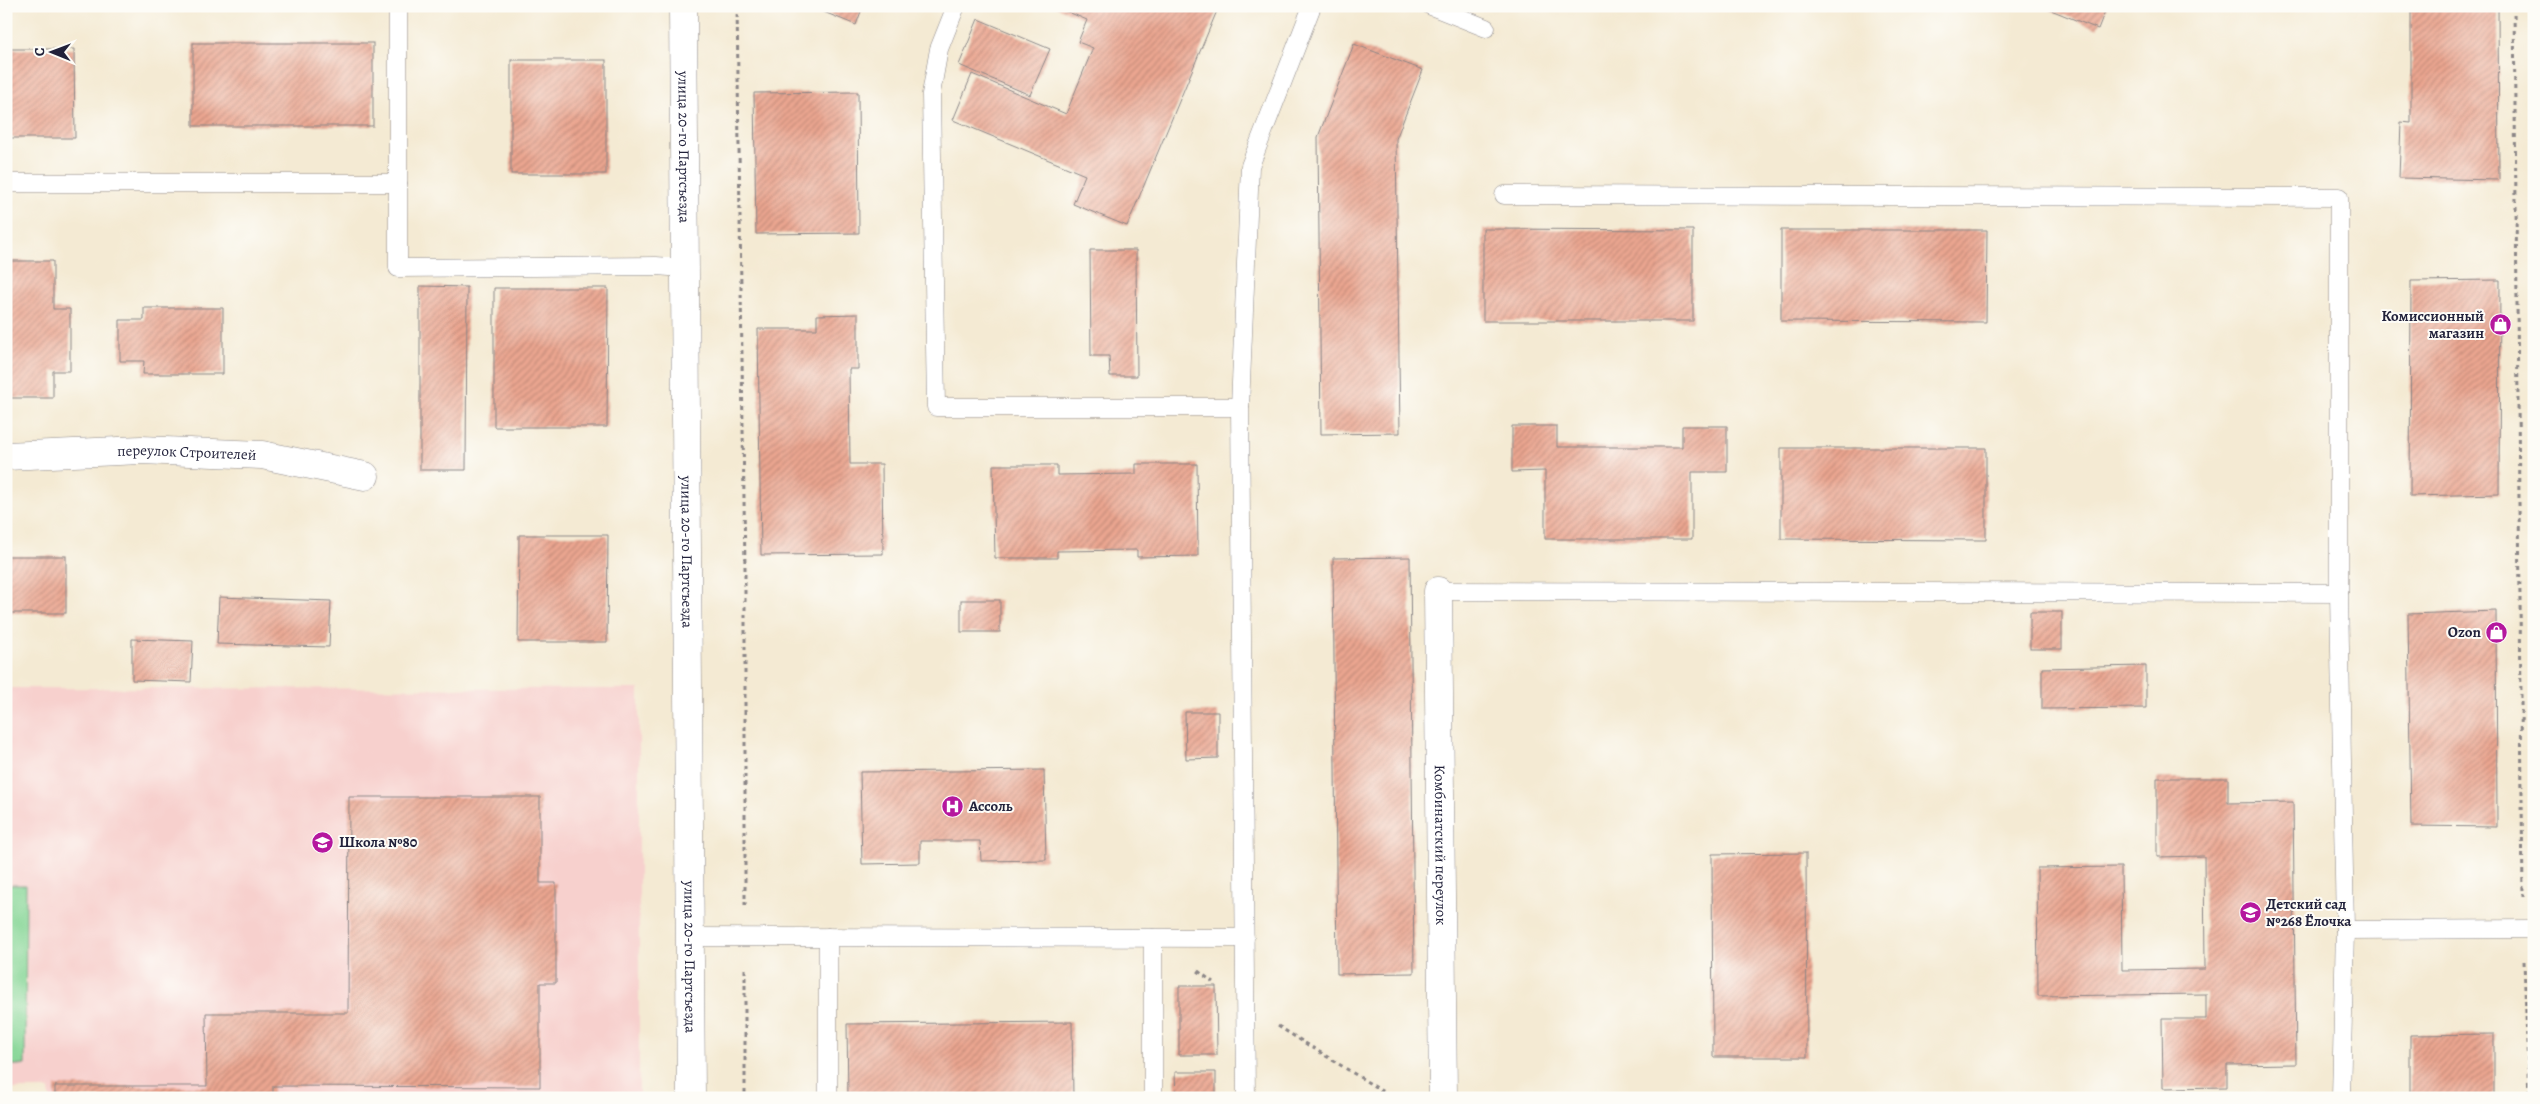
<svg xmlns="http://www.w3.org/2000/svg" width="2540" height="1104" font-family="Alegreya,serif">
<defs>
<pattern id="building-hatch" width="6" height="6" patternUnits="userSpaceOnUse" patternTransform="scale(1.25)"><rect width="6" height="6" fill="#eba690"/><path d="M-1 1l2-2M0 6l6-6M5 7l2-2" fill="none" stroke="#be8777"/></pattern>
</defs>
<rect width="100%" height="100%" fill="#fdfcf7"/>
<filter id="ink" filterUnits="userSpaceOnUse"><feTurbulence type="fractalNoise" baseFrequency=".02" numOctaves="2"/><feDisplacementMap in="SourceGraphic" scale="10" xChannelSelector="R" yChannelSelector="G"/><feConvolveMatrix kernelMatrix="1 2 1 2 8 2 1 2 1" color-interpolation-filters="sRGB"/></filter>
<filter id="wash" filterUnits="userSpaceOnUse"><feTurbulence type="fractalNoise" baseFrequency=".0096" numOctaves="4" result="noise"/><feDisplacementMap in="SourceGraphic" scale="20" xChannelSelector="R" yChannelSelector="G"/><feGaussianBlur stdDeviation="1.12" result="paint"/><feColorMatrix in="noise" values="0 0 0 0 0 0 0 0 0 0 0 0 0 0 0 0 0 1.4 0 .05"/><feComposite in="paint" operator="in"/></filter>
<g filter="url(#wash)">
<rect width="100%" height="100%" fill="#f4ead3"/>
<polygon fill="#f7d0cd" points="6,688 639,689 639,1098 50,1098 49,1089 6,1089"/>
<polygon fill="#86d696" stroke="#547c68" points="6,885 26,885 25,1065 6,1065"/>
<g id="blocks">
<g fill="url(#building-hatch)">
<polygon points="809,6 863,6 856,25"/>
<polygon points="1054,6 1219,6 1127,226 1073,204 1085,175 953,120 972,74 1066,114 1093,48 1078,42 1087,20"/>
<polygon points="2041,6 2107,6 2098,29"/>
<polygon points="2406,6 2498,6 2499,180 2399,178 2401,122 2411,123 2411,12"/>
<polygon points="978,19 1050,49 1030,95 959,65"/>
<rect x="193" y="43" width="180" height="83"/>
<polygon points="1354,44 1423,70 1396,139 1400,433 1321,434 1318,137"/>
<polygon points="6,49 74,49 75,138 6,138"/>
<rect x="511" y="60" width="95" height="114"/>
<polygon points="858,92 859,233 756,234 754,93"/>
<polygon points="1483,229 1693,230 1693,321 1483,321"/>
<polygon points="1781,230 1987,230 1986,322 1781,321"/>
<polygon points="1090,250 1136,250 1137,376 1110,376 1109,356 1091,356"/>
<polygon points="6,261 53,261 53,309 70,309 70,371 53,371 53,398 6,398"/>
<polygon points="2500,280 2499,494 2410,496 2411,281"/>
<polygon points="420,286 467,287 466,470 420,470"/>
<polygon points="494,288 608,288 607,427 494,427"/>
<polygon points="144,308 223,308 223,374 143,374 144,361 120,361 120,320 144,320"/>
<polygon points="858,314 858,369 849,369 850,464 882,464 883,554 761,555 758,329 817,329 817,315"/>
<polygon points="1512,426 1557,426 1557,447 1682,447 1682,426 1727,426 1727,472 1692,472 1692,539 1545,539 1545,471 1512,472"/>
<polygon points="1781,448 1986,448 1986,540 1781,539"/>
<polygon points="1136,464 1197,464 1198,556 1137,557 1137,550 1057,551 1057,558 995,558 993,465 1057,465 1057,475 1136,474"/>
<polygon points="519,535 608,535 607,642 518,642"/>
<rect x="6" y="556" width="60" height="57"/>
<polygon points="1410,557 1414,973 1337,974 1333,558"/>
<polygon points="219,597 331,601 329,647 217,644"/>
<rect x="961" y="600" width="39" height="32"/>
<polygon points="2496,611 2497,827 2411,826 2408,614"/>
<rect x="2030" y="612" width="32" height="37"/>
<polygon points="132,639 193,641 191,682 132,680"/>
<polygon points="2146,666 2146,708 2042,709 2042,668"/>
<polygon points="1185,712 1218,712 1218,758 1186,759"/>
<polygon points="1044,770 1046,860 981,861 980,841 920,841 920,863 862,864 860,772"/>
<polygon points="2157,778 2228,778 2228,803 2293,802 2296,1064 2227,1065 2227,1087 2163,1088 2162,1019 2206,1019 2206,994 2038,996 2037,868 2121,867 2122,970 2205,969 2204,856 2157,857"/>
<polygon points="349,797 540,797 540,883 556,883 556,983 540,983 540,1087 273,1086 273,1098 55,1098 55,1086 207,1086 206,1013 348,1013"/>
<polygon points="1806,853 1807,1057 1713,1057 1712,854"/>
<polygon points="1179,986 1216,986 1217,1055 1179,1055"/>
<polygon points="1072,1022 1073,1098 848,1098 847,1024"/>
<polygon points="2494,1034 2494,1098 2410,1098 2410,1035"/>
<polygon points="1175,1072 1216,1072 1216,1098 1176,1098"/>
</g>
</g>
</g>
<g filter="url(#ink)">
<use href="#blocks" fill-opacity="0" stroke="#8b8687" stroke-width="1"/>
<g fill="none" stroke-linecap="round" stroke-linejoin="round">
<defs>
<g id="lane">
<polyline points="398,6 398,268 656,266 684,268"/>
<polyline points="956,6 939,49 931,94 936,407 1240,407"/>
<polyline points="1431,6 1486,28"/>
<polyline points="6,183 398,183"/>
<polyline points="1504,195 2339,197 2339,593"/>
<polyline points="1438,591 2339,593 2345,930 2341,1098"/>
<polyline points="2345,930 2534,929"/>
<polyline points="691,937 1245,938"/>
<polyline points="1153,938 1153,1098"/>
<polyline points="828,1098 828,937"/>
<polyline points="1246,1098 1240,407 1250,166 1312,6"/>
</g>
<g id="street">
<path id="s1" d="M683,6L691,1098"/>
<path id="s2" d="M6,456L141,450L262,455L365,476"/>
<path id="s3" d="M1438,591L1443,1098"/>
</g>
</defs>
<use href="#lane" stroke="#8b8687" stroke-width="19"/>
<use href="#street" stroke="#8b8687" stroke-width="29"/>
<g stroke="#8b8687" stroke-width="3" stroke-dasharray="4 4" stroke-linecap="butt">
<polyline points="737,6 745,569 745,905"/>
<polyline points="2514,6 2523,897"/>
<polyline points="2524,961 2529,1098"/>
<polyline points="745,969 745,1098"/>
<polyline points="1198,971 1213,982"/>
<polyline points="1278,1026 1393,1098"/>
</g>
<use href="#lane" stroke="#fff" stroke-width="18"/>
<use href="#street" stroke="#fff" stroke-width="28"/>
</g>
</g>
<defs>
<symbol id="shop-disc" viewBox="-11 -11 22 22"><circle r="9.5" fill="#b5179e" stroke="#fdfcf7"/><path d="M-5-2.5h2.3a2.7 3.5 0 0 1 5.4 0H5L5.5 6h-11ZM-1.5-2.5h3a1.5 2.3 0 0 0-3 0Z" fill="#fff"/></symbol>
<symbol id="hospital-disc" viewBox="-11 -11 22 22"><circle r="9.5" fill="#b5179e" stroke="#fdfcf7"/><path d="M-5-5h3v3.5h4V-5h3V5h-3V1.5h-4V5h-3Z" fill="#fff"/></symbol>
<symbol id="school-disc" viewBox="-11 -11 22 22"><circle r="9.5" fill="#b5179e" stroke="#fdfcf7"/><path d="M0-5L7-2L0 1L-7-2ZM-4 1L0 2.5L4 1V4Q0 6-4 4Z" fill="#fff"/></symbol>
</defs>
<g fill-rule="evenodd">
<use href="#shop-disc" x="2488" y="312" width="25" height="25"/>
<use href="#shop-disc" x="2484" y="620" width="25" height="25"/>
<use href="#hospital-disc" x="940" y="794" width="25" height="25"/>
<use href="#school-disc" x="310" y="830" width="25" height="25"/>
<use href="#school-disc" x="2238" y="900" width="25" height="25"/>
</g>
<g text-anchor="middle" stroke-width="4" stroke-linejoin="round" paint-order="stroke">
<g font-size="15" fill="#22223b" stroke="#fdfcf7">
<text dy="5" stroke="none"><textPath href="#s1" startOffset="141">улица 20-го Партсъезда</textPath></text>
<text dy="5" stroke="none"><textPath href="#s2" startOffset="181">переулок Строителей</textPath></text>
<text dy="5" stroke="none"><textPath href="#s1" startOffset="546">улица 20-го Партсъезда</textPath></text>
<text dy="5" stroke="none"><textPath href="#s3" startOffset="254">Комбинатский переулок</textPath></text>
<text dy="5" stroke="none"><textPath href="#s1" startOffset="951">улица 20-го Партсъезда</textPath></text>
</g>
<g font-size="15" font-weight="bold" fill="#22223b" stroke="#fdfcf7" text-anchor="start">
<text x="2484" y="321" text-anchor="end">Комиссионный<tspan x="2484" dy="17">магазин</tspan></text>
<text x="2481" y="637" text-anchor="end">Ozon</text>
<text x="969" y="811">Ассоль</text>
<text x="339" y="847">Школа №80</text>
<text x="2266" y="909">Детский сад<tspan x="2266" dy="17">№268 Ёлочка</tspan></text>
</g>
</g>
<rect width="2540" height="1104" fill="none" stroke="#fdfcf7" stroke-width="25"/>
<g transform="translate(52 52) rotate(271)" stroke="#fdfcf7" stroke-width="4" paint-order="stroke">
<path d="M0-4L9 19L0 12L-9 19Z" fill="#22223b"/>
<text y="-8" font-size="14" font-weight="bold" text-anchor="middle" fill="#22223b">С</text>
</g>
</svg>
